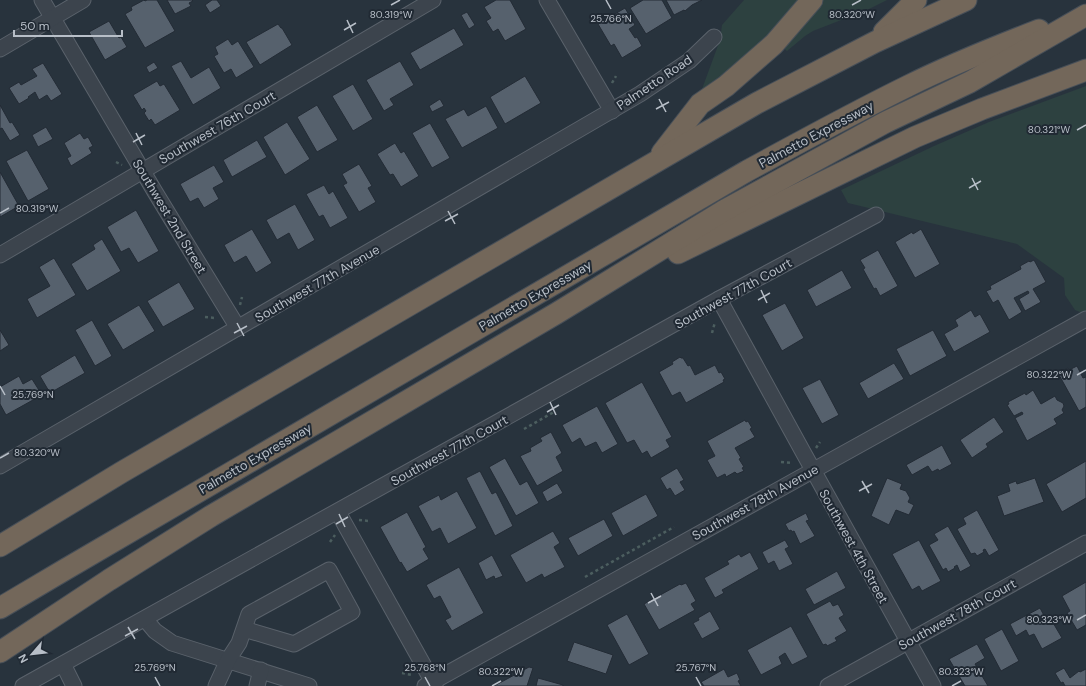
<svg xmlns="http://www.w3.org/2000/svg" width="1086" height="686" font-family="'DM Sans',sans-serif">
<rect width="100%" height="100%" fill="#28333d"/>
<g fill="#2d4140">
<polygon points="744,0 801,0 762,42 734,67 702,89 720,40 722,25"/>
<polygon points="820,0 887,0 867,10 813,31 805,36 787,51 781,46"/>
<polygon points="1086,86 1086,311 1080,312 1075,310 1065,295 1064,278 1017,244 848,203 841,190 934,146 989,122"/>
</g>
<g fill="#56616d" stroke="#232b35">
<polygon points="144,0 145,1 147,0 157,0 175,31 145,48 125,14 132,10 131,7"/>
<polygon points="167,0 192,0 193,1 189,3 191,6 175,14"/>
<polygon points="212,0 217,0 221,6 210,13 205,5"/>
<polygon points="496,0 510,0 526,29 505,41 498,29 493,32 486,21 491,18 484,7"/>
<polygon points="643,0 662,0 672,18 646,34 630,8"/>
<polygon points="666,0 702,0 692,5 685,11 684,10 674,15"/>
<polygon points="625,8 635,25 629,29 635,38 637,37 642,46 622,58 614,44 611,46 598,24"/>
<polygon points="467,12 475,25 469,29 461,15"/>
<polygon points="109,21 119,38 121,37 127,47 105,60 89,32"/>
<polygon points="278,24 281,28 282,28 292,45 260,65 246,42"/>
<polygon points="454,28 464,45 420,70 410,53"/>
<polygon points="228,39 232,45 238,41 254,67 236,78 231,69 224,73 214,56 218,54 215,47"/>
<polygon points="181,61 191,78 209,67 221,88 193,105 171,66"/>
<polygon points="400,61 414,85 390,99 394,105 384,111 366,80"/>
<polygon points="154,62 158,68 149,73 146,67"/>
<polygon points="43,63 62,94 51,101 47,95 39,100 35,92 28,97 29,98 19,104 9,88 19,82 21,85 37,76 32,69"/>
<polygon points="525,76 541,103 505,124 490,97"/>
<polygon points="157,81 160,86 164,84 180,110 155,125 151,119 149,121 144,113 146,111 144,108 142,110 133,95"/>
<polygon points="353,84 373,119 353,131 332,96"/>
<polygon points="440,99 444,106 432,112 429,106"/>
<polygon points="0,105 10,123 12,122 20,135 10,141 2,128 0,129"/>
<polygon points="317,105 338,140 317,152 297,117"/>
<polygon points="486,106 498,128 462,148 445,119 464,109 468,116"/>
<polygon points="287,122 310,159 285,175 263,137"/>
<polygon points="430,123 450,158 432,168 412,133"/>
<polygon points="46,127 53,139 38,147 32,135"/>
<polygon points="80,133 84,139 88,137 93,146 89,148 92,153 71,166 67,158 71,156 64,143"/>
<polygon points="257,140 267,157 232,177 223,160"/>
<polygon points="395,143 401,153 404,151 419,176 401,187 393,174 390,175 377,154"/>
<polygon points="27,150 49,189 28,201 6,161"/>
<polygon points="359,164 372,186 368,188 376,202 359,212 343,185 347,183 342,174"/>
<polygon points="214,165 224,182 213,188 219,199 204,208 198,198 190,202 180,184"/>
<polygon points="0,172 19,206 0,217"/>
<polygon points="324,185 329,194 333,191 348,218 330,228 323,215 319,217 306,194"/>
<polygon points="295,204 315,240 298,250 289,233 277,240 266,220"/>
<polygon points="136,210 159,251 138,263 129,248 121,252 107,227"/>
<polygon points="252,229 272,263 256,273 246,256 234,263 224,245"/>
<polygon points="921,229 940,264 915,278 895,242 912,232 913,234"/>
<polygon points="102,239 121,271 87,291 71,264 95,249 93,245"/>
<polygon points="878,250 898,286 880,296 876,288 874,289 863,269 865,268 860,260"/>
<polygon points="54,258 76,295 37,318 27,299 50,286 39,267"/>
<polygon points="1034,260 1046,282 1033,289 1041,302 1025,311 1019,299 1029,293 1028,291 1014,298 1022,312 1009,320 998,300 993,303 986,291 991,289 990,286 1021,269 1020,266 1029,261 1030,262"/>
<polygon points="842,270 852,288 816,307 807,290"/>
<polygon points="179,282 195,309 163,327 147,301"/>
<polygon points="785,303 804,338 782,351 762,315"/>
<polygon points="139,305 155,331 123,350 107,324"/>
<polygon points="971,310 975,317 980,314 990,332 954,352 944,334 958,326 955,320"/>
<polygon points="92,320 112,356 95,366 75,330"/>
<polygon points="0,330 9,345 0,351"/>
<polygon points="933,330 947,356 910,376 896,349"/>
<polygon points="75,355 85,373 50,393 40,376"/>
<polygon points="680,357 681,358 683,358 688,366 690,365 695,375 715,365 719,373 721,372 725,379 723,380 724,382 686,403 680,392 672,396 659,372 673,364 672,362"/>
<polygon points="894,363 904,379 868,399 859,383"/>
<polygon points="1077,366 1083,378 1086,377 1086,407 1079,411 1058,373 1068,368 1069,370"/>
<polygon points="19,376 23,384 32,379 42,395 6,415 0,404 0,387"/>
<polygon points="820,379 839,415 822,424 802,388"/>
<polygon points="642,382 672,437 666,440 670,447 651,458 647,451 642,454 634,440 627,443 605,403"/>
<polygon points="1033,390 1041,404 1055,396 1057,400 1063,403 1064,406 1062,410 1064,413 1054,419 1057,424 1027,441 1015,418 1023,414 1022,412 1014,416 1007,405 1009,404 1008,402 1025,393 1026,395"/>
<polygon points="597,406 618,444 602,453 596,442 585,447 580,438 572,443 562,425"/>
<polygon points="994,417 1004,432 986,444 988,447 972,458 960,440"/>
<polygon points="745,420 746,422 748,421 752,428 750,429 755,437 735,448 741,458 739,459 744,467 742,468 744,471 737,474 735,472 726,477 725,474 717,478 707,460 715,456 707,441"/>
<polygon points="551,432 562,453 556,457 563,471 537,486 520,456 531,451 530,448 542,441 540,438"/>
<polygon points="942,445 952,464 939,471 938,469 932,472 928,466 912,475 906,465"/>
<polygon points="505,458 520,485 527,481 539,503 516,516 489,467"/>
<polygon points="1086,461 1086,498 1062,512 1046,484"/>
<polygon points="677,468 684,480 680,482 685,490 675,496 670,488 667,490 660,478"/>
<polygon points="480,471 492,494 496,492 513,526 495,536 466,478"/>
<polygon points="887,478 902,484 900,489 906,491 910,498 908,502 914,505 909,515 896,510 889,525 871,516"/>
<polygon points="1035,478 1044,502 1004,516 997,496 1010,491 1008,484 1016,481 1017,484"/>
<polygon points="557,483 563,493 547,502 542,492"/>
<polygon points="457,491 477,528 448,544 440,528 432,532 418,506 439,495 441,500"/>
<polygon points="646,494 658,516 623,536 611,513"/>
<polygon points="977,510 999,550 989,556 985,549 983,550 984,552 977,556 975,553 971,554 957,529 966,524 963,518"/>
<polygon points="407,512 426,547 423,549 429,559 407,572 401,562 400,563 380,527"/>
<polygon points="806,513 809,520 806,521 815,536 800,544 794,531 792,532 791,530 789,531 785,524"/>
<polygon points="604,519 613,536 578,556 568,538"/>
<polygon points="948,526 971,566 960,572 957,565 954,567 955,568 948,572 946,568 943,570 929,545 938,540 934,534"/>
<polygon points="553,531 560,543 554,547 565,567 544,578 542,574 526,583 510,555"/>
<polygon points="785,540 789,547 785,549 793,564 779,571 774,561 768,564 762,552"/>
<polygon points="919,540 941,581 922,591 919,586 912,590 892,554"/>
<polygon points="750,552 759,569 722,590 724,593 715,598 704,578 729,564 727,561 739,554 741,557"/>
<polygon points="492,555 503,576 495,579 494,576 486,580 478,563"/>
<polygon points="459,567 484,613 452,631 445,620 451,617 440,596 434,599 426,585"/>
<polygon points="837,571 846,588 814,605 805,589"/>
<polygon points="1086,582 1086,625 1077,630 1067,613 1070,611 1062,596"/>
<polygon points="686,583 696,601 691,604 695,610 659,630 644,604 680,584 681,585"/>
<polygon points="830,601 833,606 838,604 844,615 839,618 847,631 835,638 837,641 827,646 826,644 823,645 806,614"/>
<polygon points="1040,608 1048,623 1052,621 1062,638 1042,649 1034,634 1029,636 1026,630 1016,636 1010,624"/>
<polygon points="710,611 720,629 702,639 693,623 699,620 698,618"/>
<polygon points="627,614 649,654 629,665 607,625"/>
<polygon points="791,626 808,657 792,665 785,653 779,657 782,664 761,675 747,650"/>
<polygon points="1002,629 1019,661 1001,671 984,639"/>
<polygon points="574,642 613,655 606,674 567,661"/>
<polygon points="977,644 985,658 975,664 988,686 965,686 949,659"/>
<polygon points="529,667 533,668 527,686 494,686"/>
<polygon points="1064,668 1070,678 1079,671 1080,672 1086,669 1086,686 1065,686 1063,682 1061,683 1055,673"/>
<polygon points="724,669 728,677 737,673 740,680 738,681 741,686 704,686 701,682"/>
<polygon points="538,678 563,685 563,686 536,686"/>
</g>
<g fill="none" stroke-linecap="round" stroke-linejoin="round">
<defs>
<g id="minor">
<polyline points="42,0 155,192 238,328"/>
<polyline points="547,0 612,111"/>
<polyline points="0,49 83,0"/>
<polyline points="0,255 433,0"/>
<polyline points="719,299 803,452 933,686"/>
<polyline points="0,466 640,94 689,61 714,37"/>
<polyline points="338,512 435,686"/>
<polyline points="145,619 155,631 172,643 309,686"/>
<polyline points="63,664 74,686"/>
<polyline points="23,686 719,299 876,215"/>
<polyline points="216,686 228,660 239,643 249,614 329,570 352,612 294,644 244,629"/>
<polyline points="257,686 261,670"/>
<polyline points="425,686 1086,319"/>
<polyline points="828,686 1086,543"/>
</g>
<g id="highway">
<polyline points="884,32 916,0"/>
<polyline points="662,153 700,104 726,86 774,44 812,0"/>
<polyline points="678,253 915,137 982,109 1086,70"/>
<polyline points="0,546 122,472 757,103 875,42 966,0"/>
<path d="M0,608L66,569L747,171C800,142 853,113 908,86C950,65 995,47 1039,30"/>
<polyline points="0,652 109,580 211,516 557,313 725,210 886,122 970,82 1086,15"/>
</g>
</defs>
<use href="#minor" stroke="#5a626b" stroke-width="17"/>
<use href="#highway" stroke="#474f58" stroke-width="23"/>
<g stroke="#4c5e5f" stroke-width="2.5" stroke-dasharray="3 3" stroke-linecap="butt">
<polyline points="612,83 616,76"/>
<polyline points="116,162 122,165"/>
<polyline points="240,305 242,297"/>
<polyline points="205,317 215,318"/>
<polyline points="712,333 715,322"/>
<polyline points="524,429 554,412"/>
<polyline points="816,448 820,442"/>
<polyline points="781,462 792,463"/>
<polyline points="359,520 369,521"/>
<polyline points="330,542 335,535"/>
<polyline points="585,577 674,527"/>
<polyline points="402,673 412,675"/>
</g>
<use href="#minor" stroke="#3c444d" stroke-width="15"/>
<use href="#highway" stroke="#73675a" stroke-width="21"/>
</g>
<path fill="none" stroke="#b8bfc8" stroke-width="1.5" d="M606,0L611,9M391,5L400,0M852,5L861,0M347,20L353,33M344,30L356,23M659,99L666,112M656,109L669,102M1077,130L1086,125M136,133L142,145M133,142L145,135M972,178L978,190M969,188L981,181M448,211L455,224M0,213L9,208M445,221L458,214M761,290L767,303M758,300L770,293M237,323L244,336M234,333L247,326M1077,375L1086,370M0,386L5,395M550,402L556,415M547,412L559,405M0,458L9,453M862,481L869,493M859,491L872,484M339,514L345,527M336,524L348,517M651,593L658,606M648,603L661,596M1077,620L1086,615M128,627L135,639M125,636L138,629M155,677L160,686M425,677L430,686M696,677L701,686M492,686L501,681M952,686L961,681"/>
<g text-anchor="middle" stroke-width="4" stroke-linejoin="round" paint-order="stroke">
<g font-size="13" fill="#b8bfc8" stroke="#202933">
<text transform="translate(654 82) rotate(-34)" y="5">Palmetto Road</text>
<text transform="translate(217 127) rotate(-30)" y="5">Southwest 76th Court</text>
<text transform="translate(816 134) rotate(-28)" y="5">Palmetto Expressway</text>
<text transform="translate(170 216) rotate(59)" y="5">Southwest 2nd Street</text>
<text transform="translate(317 283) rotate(-30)" y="5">Southwest 77th Avenue</text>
<text transform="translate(733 293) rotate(-29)" y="5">Southwest 77th Court</text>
<text transform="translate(535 295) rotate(-30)" y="5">Palmetto Expressway</text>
<text transform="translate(449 450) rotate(-29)" y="5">Southwest 77th Court</text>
<text transform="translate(255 458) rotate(-30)" y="5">Palmetto Expressway</text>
<text transform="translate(755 502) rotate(-29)" y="5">Southwest 78th Avenue</text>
<text transform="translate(854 546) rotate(61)" y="5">Southwest 4th Street</text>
<text transform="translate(957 614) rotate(-29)" y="5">Southwest 78th Court</text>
</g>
</g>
<g font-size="10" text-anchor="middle" fill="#b8bfc8" stroke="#202933" stroke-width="4" stroke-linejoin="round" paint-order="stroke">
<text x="391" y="18">80.319°W</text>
<text x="852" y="18">80.320°W</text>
<text x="611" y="22">25.766°N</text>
<text x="1049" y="133">80.321°W</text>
<text x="37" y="212">80.319°W</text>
<text x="1049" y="378">80.322°W</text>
<text x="33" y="398">25.769°N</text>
<text x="37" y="456">80.320°W</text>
<text x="1049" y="623">80.323°W</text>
<text x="155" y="671">25.769°N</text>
<text x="425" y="671">25.768°N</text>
<text x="696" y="671">25.767°N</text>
<text x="501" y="675">80.322°W</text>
<text x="961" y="675">80.323°W</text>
</g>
<g transform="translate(32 654) rotate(242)" stroke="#202933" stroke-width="3" paint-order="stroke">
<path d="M0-3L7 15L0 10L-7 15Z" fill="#b8bfc8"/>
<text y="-6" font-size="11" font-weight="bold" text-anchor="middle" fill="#b8bfc8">N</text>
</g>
<path d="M14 30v6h108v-6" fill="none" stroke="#b8bfc8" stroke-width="2"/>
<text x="20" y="30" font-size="12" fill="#b8bfc8" stroke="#202933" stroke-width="3" paint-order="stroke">50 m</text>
</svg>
